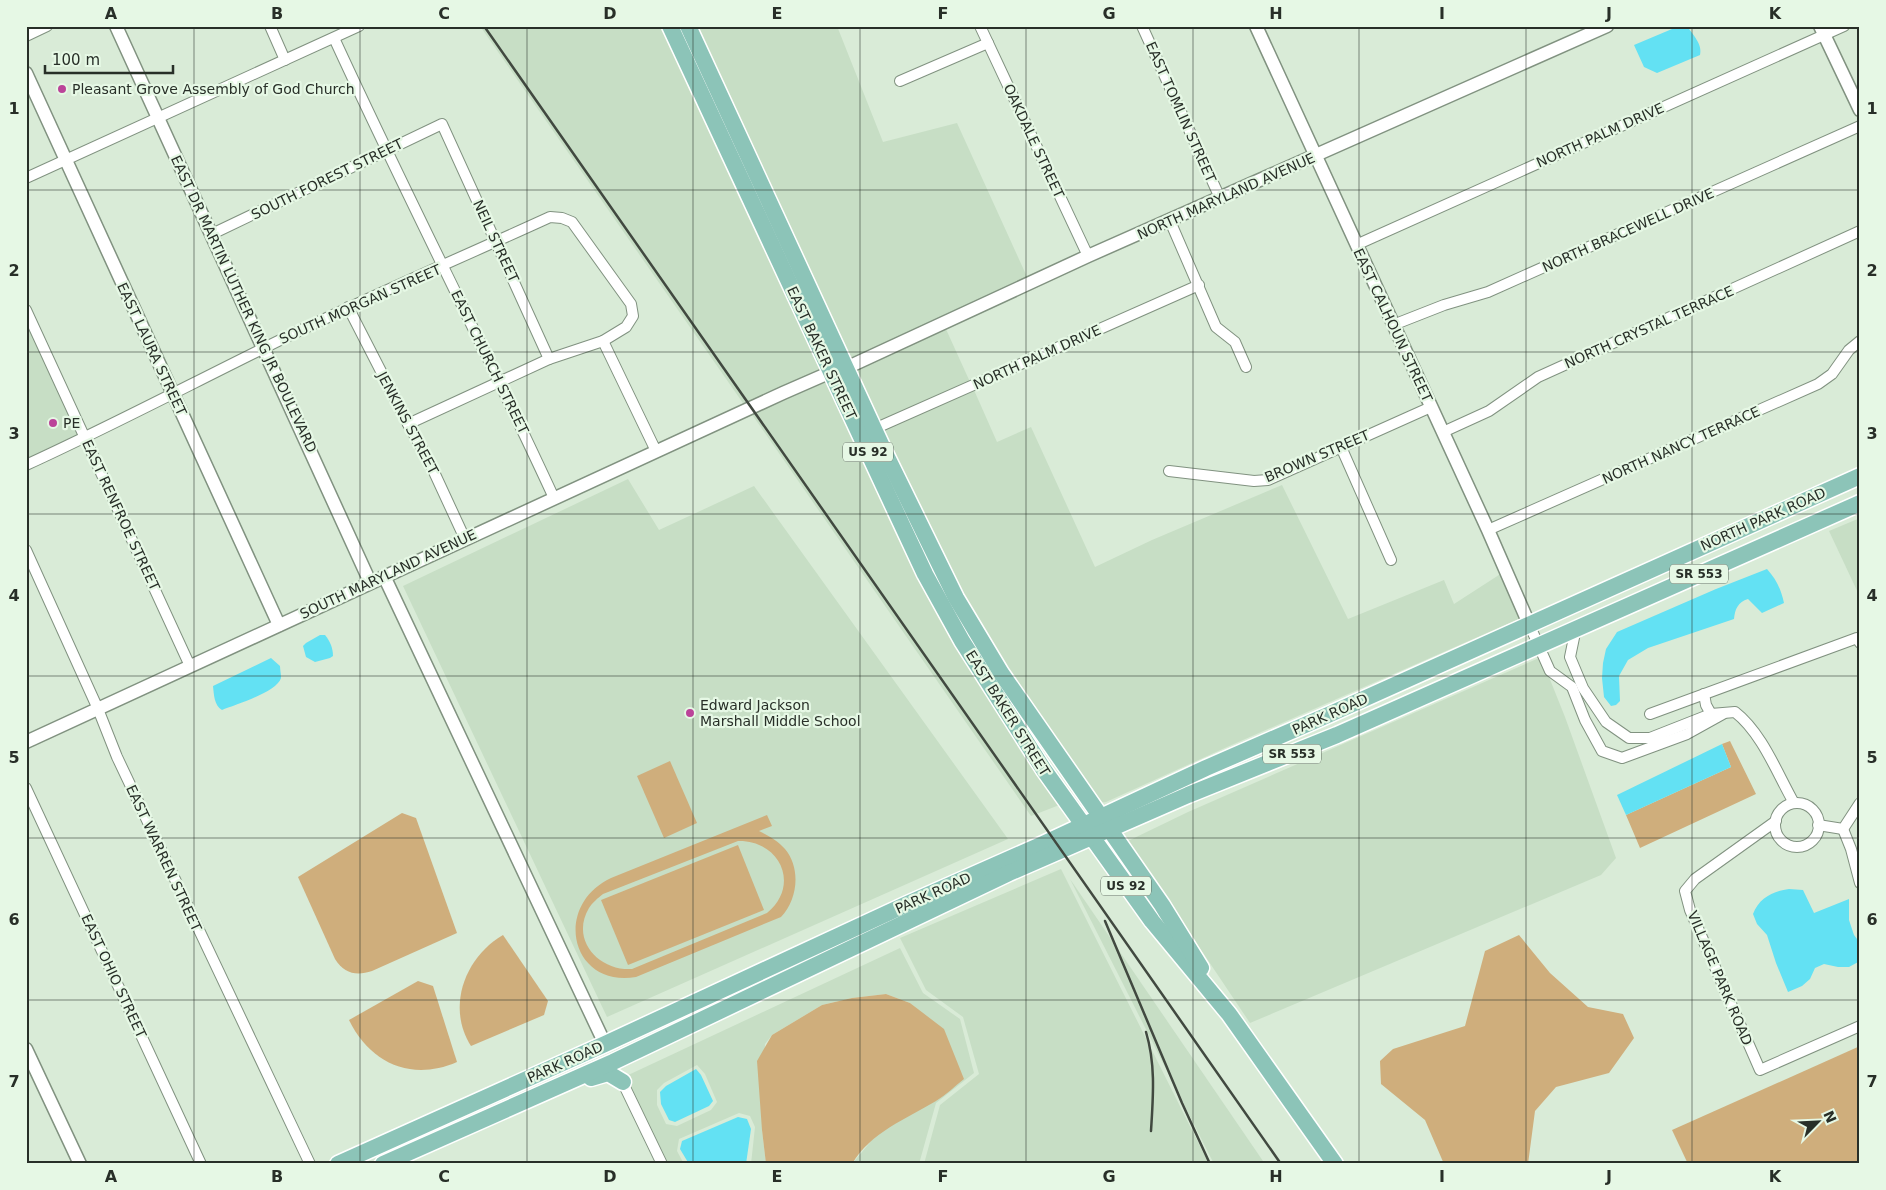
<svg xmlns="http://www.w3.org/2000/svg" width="1886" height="1190" font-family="'DejaVu Sans',sans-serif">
<rect width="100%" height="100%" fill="#d9ebd7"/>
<g fill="#c7dec5" fill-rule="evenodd">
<polygon points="480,26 665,26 825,370 745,406"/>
<polygon points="693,26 837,26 883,142 957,123 1028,279 849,362"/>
<polygon points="26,310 85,437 26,465"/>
<polygon points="945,327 970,382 877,423 852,369"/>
<polygon points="828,378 876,479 1062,804 1031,816 751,413"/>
<polygon points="974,390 997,442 1031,427 1095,567 1152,540 1282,485 1348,619 1444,580 1454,604 1502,573 1521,618 1227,747 1106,802 1098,803 980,630 881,431"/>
<polygon points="628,479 659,530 754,486 1008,839 607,1017 403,586"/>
<polygon points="1860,518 1860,597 1829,531"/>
<polygon points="1539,658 1545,673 1549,677 1565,717 1616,858 1601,875 1250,1023 1128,841 1188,812"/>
<polygon points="1061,869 1209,1164 924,1164 940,1105 979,1074 963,1017 926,990 900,938"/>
<polygon points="1070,879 1265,1164 1214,1164"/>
<path d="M900,948L923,993L960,1019L974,1073L936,1103L919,1164H852L877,1134L922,1107L937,1100L924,1015L910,1003L886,994L852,998L822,1005L772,1035L765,1044L762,1110V1130L766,1164H751L755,1127L750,1116L739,1113L679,1139L677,1151L684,1164H658L649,1149L624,1088V1077ZM697,1065L705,1074L717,1102L711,1110L677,1126L666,1124L657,1105V1090L664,1083Z"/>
</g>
<g fill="#cfae7c" fill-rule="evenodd">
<polygon points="1730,741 1756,794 1640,848 1626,815 1731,767 1722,744"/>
<polygon points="670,761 697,823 664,838 637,776"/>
<path d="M402,813L416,818L457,933L372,971C357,976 344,974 335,959L298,877Z"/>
<path d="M767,815L772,826L759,831C769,836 778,841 785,849C801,868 798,899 781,917L636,977C571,988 552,906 611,878ZM738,841C780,840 801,885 767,913L632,969C599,971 570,940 589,908C592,903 598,898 603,894Z"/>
<polygon points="738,845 764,910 628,965 601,900"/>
<path d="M503,935L548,1001L544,1015L471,1046C446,1007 465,957 503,935Z"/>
<polygon points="1519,935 1550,973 1588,1007 1623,1014 1634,1038 1609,1073 1556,1087 1535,1111 1528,1164 1444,1164 1425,1120 1381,1084 1380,1061 1393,1049 1465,1026 1485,951"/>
<path d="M418,981L433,986L457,1062C411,1082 370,1063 349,1020Z"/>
<path d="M886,994L910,1003L944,1029L964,1079C955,1086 946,1095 936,1101C906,1119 871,1132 852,1164H766L762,1130L757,1061L772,1035L822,1005L852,998Z"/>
<polygon points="1860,1046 1860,1164 1688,1164 1672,1130"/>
</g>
<g fill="#63e1f3">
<path d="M1687,26C1692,34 1703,44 1700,55L1657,73L1644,67L1634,45L1672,29Z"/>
<path d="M1767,569C1776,579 1781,589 1784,603L1762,613L1748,599C1738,602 1735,609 1734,619L1648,648L1628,660L1619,676L1620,701L1616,705L1611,706L1604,697L1602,678L1603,663L1606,649L1617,632L1716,589Z"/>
<path d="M320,635H325C330,641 333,648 333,656L330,658L315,662L306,657L303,646L306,643Z"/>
<path d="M271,658L280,666C280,669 281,674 281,678C277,692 235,705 222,710C214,705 214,695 213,686Z"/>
<polygon points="1722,744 1731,767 1626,815 1617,795"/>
<path d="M1789,889L1803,890L1814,913L1849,899V920L1854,935L1860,943V961L1849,967H1838L1824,964L1815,968L1810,979L1802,986L1788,992L1776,963L1767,935L1757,924L1753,914C1759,898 1773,891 1789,889Z"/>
<polygon points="696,1069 701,1075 713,1101 709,1106 675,1122 669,1120 661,1104 660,1092 666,1086"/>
<polygon points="738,1117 747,1119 751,1129 746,1164 689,1164 680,1149 682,1141"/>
</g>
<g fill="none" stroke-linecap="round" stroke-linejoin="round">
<defs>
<g id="minor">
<polyline points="270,26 285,60"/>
<polyline points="980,26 1088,256"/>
<polyline points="1142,26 1220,198"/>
<polyline points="26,36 47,26"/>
<path d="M334,38C405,193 483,344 554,498"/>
<polyline points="900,81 988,43"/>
<polyline points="26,178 359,26"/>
<polyline points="1170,221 1216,327 1235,342 1246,367"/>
<polyline points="212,234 442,124 549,359"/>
<polyline points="1356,245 1844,26"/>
<polyline points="348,307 408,424 428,459 465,539"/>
<polyline points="26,310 190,666"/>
<polyline points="1393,325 1444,305 1488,292 1860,126"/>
<polyline points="603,341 656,451"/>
<polyline points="874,429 1199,285"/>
<polyline points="1443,432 1489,411 1538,377 1860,231"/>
<polyline points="1341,447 1391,560"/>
<path d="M26,465C107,428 185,387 264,348C358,301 454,261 550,217L562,218L572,222L631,304L633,316L626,327L603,341L549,359L408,424"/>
<polyline points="1169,471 1254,481 1268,480 1431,407"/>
<polyline points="1488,530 1818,384 1832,374 1849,350 1860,341"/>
<polyline points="26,550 98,709 117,757 310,1164"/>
<polyline points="1529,624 1550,671 1572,687 1585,720 1602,751 1622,758 1687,734 1723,714"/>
<path d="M1576,628L1570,657L1583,688L1606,722L1629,738H1650L1711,714L1735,712C1762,733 1777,773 1794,803"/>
<polyline points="1704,694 1706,705 1711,714"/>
<polyline points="1650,714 1857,638 1860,643"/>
<polyline points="26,788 201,1164"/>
<circle cx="1797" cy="825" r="22"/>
<polyline points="1776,821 1695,879 1685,891 1690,910 1760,1070 1860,1026"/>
<polyline points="1818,825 1843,829 1860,803"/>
<polyline points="1843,829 1851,849 1860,883"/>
<polyline points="621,1079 662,1164"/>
</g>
<g id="tertiary">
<polyline points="116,26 370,582"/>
<polyline points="1256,26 1488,530 1529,624"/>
<polyline points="1820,26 1860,110"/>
<polyline points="26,73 279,625"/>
<polyline points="384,576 605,1044"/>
<polyline points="26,742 783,393 831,372 846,368 1088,256 1607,26"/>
<polyline points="26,1049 80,1164"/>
</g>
<g id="primary">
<polyline points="670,26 903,527 925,574 962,641 1044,770 1152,921 1229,1014 1335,1164"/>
<polyline points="688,26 886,455 956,598 1001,673 1162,905 1201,968"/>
<polyline points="591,1078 608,1073 623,1082"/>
<polyline points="338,1164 605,1044 905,905 1043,844 1206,768 1328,715 1860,476"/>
<polyline points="383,1164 613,1062 1009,873 1188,795 1337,735 1860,503"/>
</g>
</defs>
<use href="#minor" stroke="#819280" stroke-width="12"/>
<use href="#tertiary" stroke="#819280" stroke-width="15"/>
<use href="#primary" stroke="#fff" stroke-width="19"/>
<use href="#minor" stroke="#fff" stroke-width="10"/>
<use href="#tertiary" stroke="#fff" stroke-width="12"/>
<use href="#primary" stroke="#8cc4b8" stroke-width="16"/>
<g stroke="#414940" stroke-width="2.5">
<polyline points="484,26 1281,1164"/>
<polyline points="1105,921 1182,1103 1210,1164"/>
<path d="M1146,1032C1156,1065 1153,1098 1151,1131"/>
</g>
</g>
<path fill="none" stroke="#282f28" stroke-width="1" stroke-opacity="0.55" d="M194,26V1164M360,26V1164M527,26V1164M693,26V1164M860,26V1164M1026,26V1164M1193,26V1164M1359,26V1164M1526,26V1164M1692,26V1164M26,190H1860M26,352H1860M26,514H1860M26,676H1860M26,838H1860M26,1000H1860"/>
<g fill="#bb4399" stroke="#e6f8e5" stroke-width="2">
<circle cx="62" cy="89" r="5"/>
<circle cx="53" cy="423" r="5"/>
<circle cx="690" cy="713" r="5"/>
</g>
<g text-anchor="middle" stroke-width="4.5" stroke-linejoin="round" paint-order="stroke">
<g fill="#e6f8e5" stroke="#616b61" stroke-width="1">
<rect x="843" y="442.5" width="50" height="19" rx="4"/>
<rect x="1670" y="564.5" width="58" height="19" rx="4"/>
<rect x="1263" y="744.5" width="58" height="19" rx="4"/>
<rect x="1101" y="876.5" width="50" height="19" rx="4"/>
</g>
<g font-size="12" font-weight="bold" fill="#282f28">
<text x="868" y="456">US 92</text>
<text x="1699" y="578">SR 553</text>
<text x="1292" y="758">SR 553</text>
<text x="1126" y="890">US 92</text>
</g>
<g font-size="14" fill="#282f28" stroke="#e6f8e5" text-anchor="start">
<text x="72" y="94">Pleasant Grove Assembly of God Church</text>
<text x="63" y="428">PE</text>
<text x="700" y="710">Edward Jackson<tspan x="700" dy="16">Marshall Middle School</tspan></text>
</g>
<g font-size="14" fill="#282f28" stroke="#e6f8e5">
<text transform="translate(1181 112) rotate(66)" y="5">EAST TOMLIN STREET</text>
<text transform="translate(1600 135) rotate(-24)" y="5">NORTH PALM DRIVE</text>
<text transform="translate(1034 141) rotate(65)" y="5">OAKDALE STREET</text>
<text transform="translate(327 179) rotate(-26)" y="5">SOUTH FOREST STREET</text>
<text transform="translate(1226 196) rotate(-24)" y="5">NORTH MARYLAND AVENUE</text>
<text transform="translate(1628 230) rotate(-24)" y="5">NORTH BRACEWELL DRIVE</text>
<text transform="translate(496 241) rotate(65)" y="5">NEIL STREET</text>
<text transform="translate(244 304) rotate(65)" y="5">EAST DR MARTIN LUTHER KING JR BOULEVARD</text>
<text transform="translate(360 304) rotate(-24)" y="5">SOUTH MORGAN STREET</text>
<text transform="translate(1393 325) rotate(65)" y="5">EAST CALHOUN STREET</text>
<text transform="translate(1649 327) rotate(-24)" y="5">NORTH CRYSTAL TERRACE</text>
<text transform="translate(152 349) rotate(65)" y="5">EAST LAURA STREET</text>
<text transform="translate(822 353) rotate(65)" y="5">EAST BAKER STREET</text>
<text transform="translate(1037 357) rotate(-24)" y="5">NORTH PALM DRIVE</text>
<text transform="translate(490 362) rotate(64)" y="5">EAST CHURCH STREET</text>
<text transform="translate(408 423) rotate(62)" y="5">JENKINS STREET</text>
<text transform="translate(1681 445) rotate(-24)" y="5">NORTH NANCY TERRACE</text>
<text transform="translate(1317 456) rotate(-23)" y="5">BROWN STREET</text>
<text transform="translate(121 515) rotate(65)" y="5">EAST RENFROE STREET</text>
<text transform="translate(1763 519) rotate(-24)" y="5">NORTH PARK ROAD</text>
<text transform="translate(388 574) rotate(-25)" y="5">SOUTH MARYLAND AVENUE</text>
<text transform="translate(1008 713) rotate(58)" y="5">EAST BAKER STREET</text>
<text transform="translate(1330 714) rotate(-24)" y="5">PARK ROAD</text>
<text transform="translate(164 858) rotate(65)" y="5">EAST WARREN STREET</text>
<text transform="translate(933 893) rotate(-24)" y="5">PARK ROAD</text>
<text transform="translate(114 976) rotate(65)" y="5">EAST OHIO STREET</text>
<text transform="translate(1720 978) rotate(67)" y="5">VILLAGE PARK ROAD</text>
<text transform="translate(565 1062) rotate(-24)" y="5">PARK ROAD</text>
</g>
</g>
<rect width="1886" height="1190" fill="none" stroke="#e6f8e5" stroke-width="55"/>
<g transform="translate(1818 1122) rotate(66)" stroke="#e6f8e5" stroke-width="4" paint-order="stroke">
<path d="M0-4L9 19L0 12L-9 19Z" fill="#282f28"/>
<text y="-8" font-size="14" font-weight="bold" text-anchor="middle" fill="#282f28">N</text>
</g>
<path d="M45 65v8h128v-8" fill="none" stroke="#282f28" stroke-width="2.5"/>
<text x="52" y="65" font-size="15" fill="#282f28" stroke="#e6f8e5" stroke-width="4" paint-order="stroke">100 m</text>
<rect x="28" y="28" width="1830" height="1134" fill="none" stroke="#282f28" stroke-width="2"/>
<g font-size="16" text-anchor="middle" font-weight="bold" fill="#282f28">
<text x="111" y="19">A</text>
<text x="277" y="19">B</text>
<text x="444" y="19">C</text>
<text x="610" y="19">D</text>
<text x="777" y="19">E</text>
<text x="943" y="19">F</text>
<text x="1109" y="19">G</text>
<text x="1276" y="19">H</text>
<text x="1442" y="19">I</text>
<text x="1609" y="19">J</text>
<text x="1775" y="19">K</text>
<text x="14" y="114">1</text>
<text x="1872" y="114">1</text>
<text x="14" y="276">2</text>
<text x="1872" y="276">2</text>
<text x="14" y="439">3</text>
<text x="1872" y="439">3</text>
<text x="14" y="601">4</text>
<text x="1872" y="601">4</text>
<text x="14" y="763">5</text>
<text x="1872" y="763">5</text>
<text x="14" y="925">6</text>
<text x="1872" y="925">6</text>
<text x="14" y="1087">7</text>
<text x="1872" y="1087">7</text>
<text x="111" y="1182">A</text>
<text x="277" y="1182">B</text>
<text x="444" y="1182">C</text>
<text x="610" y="1182">D</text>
<text x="777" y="1182">E</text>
<text x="943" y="1182">F</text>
<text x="1109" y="1182">G</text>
<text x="1276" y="1182">H</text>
<text x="1442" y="1182">I</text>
<text x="1609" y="1182">J</text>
<text x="1775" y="1182">K</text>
</g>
</svg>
